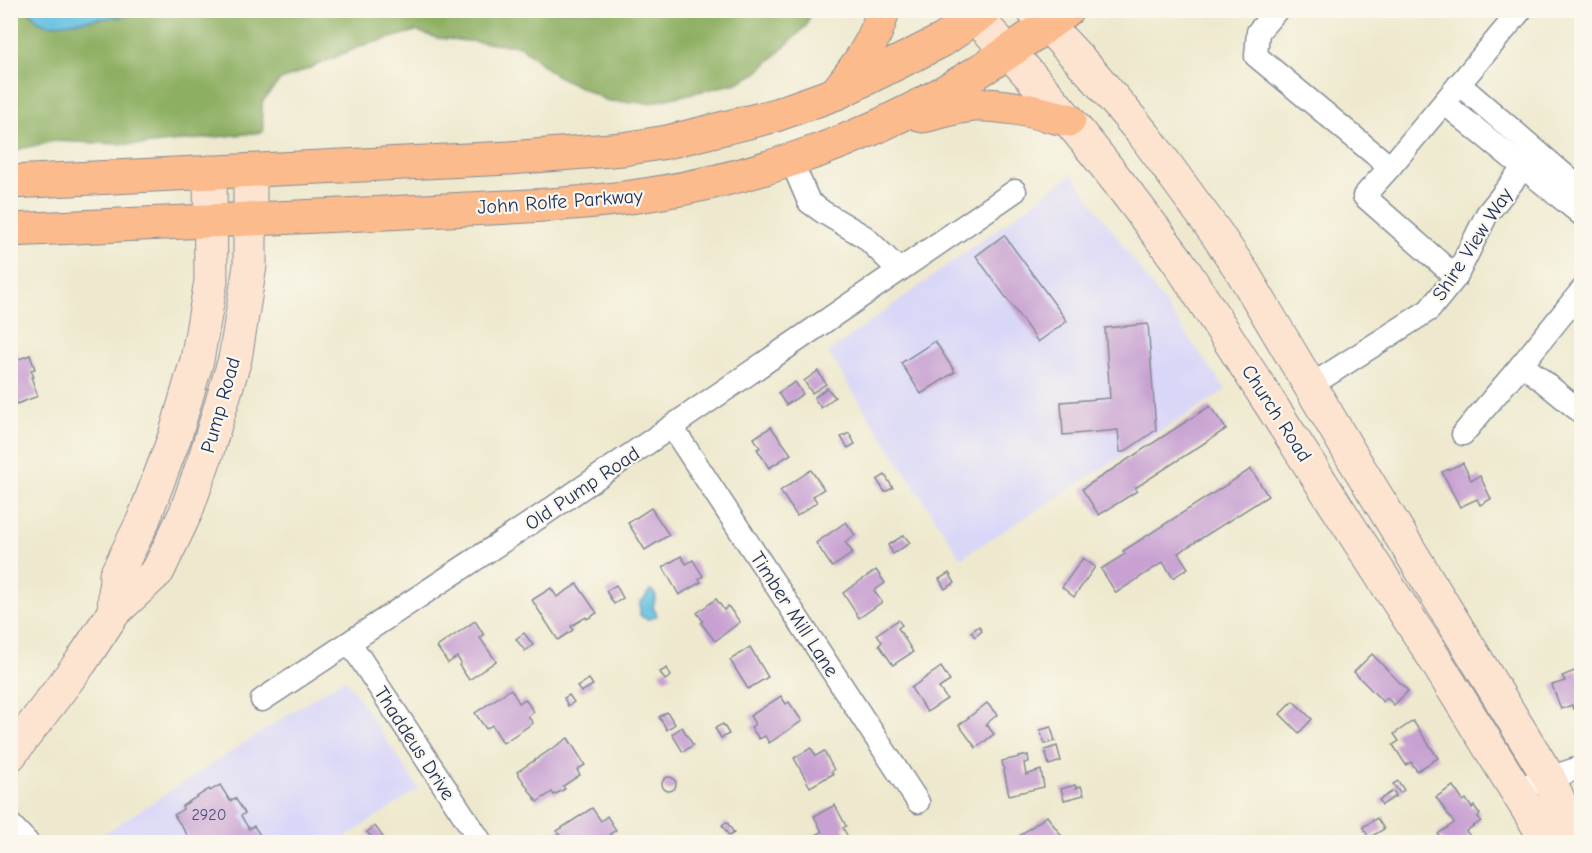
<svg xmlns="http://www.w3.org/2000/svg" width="1592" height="853" font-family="'Comic Neue',sans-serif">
<rect width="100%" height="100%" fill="#fbf7ec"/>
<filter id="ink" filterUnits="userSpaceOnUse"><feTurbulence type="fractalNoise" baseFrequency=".0167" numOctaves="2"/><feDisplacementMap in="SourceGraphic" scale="12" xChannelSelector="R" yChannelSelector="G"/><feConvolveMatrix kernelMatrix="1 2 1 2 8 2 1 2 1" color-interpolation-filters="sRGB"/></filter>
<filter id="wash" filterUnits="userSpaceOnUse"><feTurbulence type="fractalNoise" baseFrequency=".008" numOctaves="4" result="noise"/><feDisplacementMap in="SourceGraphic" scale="24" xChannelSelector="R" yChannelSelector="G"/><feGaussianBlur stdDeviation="1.35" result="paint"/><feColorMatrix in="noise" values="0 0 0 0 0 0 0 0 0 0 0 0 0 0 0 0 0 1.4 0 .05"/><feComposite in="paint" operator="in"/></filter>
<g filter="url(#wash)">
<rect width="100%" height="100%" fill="#eee9ce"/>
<g fill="#d9d7f8">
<polygon points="1072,174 1226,390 961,558 828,353"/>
<polygon points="345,678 419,789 338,842 91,842"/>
</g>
<polygon fill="#8daf62" stroke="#546f60" stroke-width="1.5" points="188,10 811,11 806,26 757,73 737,83 649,103 608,101 554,74 520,46 437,38 416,31 361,46 279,81 262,102 263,132 142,145 54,141 11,151 10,11 30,12 38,21"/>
<g fill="#62c0e0" stroke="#3e789f" stroke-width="1.5">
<polygon points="30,11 30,10 187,11 139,14 48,25 38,21"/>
<path d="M650,590H652L656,596L653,607L657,615C651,620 645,620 640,615V602L645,598Z"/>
</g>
<g id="blocks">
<g fill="#c8a1d2">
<polygon points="1004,235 1067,321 1038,342 976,256"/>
<polygon points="1148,324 1156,430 1124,452 1120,452 1118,430 1063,435 1061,402 1110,398 1105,328"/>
<polygon points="935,341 955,372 921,394 901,363"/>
<polygon points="16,352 19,359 30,355 35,369 31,370 34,377 31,377 38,396 17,404 12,393 10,394 10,354"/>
<polygon points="818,371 826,384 812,393 804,381"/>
<polygon points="795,382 803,394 786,405 778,393"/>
<polygon points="827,388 835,397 821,408 814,398"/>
<polygon points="1210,406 1226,429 1135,488 1137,491 1099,515 1082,489"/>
<polygon points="771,427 791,454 769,468 757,449 760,448 754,438"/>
<polygon points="849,433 855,444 848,448 841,437"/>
<polygon points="1463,463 1471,480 1480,476 1491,499 1480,505 1477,499 1460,507 1442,472"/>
<polygon points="1251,469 1268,496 1178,553 1188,568 1173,578 1163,562 1116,593 1101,569 1125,554 1123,551"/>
<polygon points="811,470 824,489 813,496 817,502 797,516 780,491"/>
<polygon points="885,475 893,488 885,492 877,480"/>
<polygon points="651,508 669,535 645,550 628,523"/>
<polygon points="846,522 855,535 845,542 853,553 832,567 816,543"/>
<polygon points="904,535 910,543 893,554 888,545"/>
<polygon points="681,556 686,564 693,560 703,576 699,579 701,582 679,595 663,567"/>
<polygon points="1083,558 1095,567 1074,597 1062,587"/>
<polygon points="876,570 885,583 874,591 882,602 859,618 843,593"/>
<polygon points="949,573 955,583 945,589 939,579"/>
<polygon points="577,584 597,613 587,619 586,617 571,626 573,630 558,640 532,600 551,588 557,597"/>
<polygon points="616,585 623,598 614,604 606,591"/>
<polygon points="716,599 724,610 728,606 740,622 715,641 701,623 703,621 697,613"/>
<polygon points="898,620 902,625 898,628 913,652 893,665 879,645 882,642 877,634"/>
<polygon points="475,621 484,635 480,638 496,661 469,680 459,665 461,663 457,657 448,663 437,647"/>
<polygon points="979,626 982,631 975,637 971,632"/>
<polygon points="524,633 533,645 525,651 516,639"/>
<polygon points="750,647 768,677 748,689 730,660"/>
<polygon points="1372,654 1408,691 1394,705 1387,698 1383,702 1354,672"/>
<polygon points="941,667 950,681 939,688 947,699 927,712 911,688"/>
<polygon points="667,668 671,676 665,680 660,672"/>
<polygon points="1577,670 1580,677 1582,676 1582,706 1574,709 1572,705 1561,709 1552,685 1565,681 1562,676"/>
<polygon points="589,679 593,685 581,692 577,687"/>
<polygon points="511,689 519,703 525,699 534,712 528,716 533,723 503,743 492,725 486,729 475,713"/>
<polygon points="569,695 574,702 568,706 564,698"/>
<polygon points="781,696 786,704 789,702 802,721 769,743 765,736 759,739 751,727 755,724 750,716"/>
<polygon points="1293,701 1312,719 1299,733 1280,714"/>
<polygon points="987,703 997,715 986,724 994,734 976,748 959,725"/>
<polygon points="667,712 675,724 667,730 659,717"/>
<polygon points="1413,721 1438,758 1417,771 1411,762 1406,765 1393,745 1399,741 1394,734"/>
<polygon points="723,724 729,734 721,738 715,728"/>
<polygon points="682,727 693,745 683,752 672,734"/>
<polygon points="1051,727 1055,741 1045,744 1040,730"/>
<polygon points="568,738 585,765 577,770 580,775 563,786 565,789 554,795 552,792 537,802 517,772"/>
<polygon points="1057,746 1061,761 1049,765 1045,750"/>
<polygon points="811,748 816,756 824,751 834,770 831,772 833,774 810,787 794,758"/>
<polygon points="1028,755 1029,762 1024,763 1026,775 1041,770 1044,787 1009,795 1002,761"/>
<circle cx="669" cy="784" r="7"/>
<polygon points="1398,781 1404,790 1400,793 1393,784"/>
<polygon points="220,785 230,801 235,798 245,813 241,816 249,829 254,826 265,842 192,842 174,815 183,809 182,806 209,789 210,791"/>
<polygon points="1075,785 1076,788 1081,786 1084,795 1064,800 1061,789"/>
<polygon points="1453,786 1463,801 1466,799 1472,808 1474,806 1480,814 1478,817 1481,821 1466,831 1470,836 1461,842 1444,842 1438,834 1454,823 1436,797"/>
<polygon points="1393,791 1396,796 1382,805 1379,800"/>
<polygon points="835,805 846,826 843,828 848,837 838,842 815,842 812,837 822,832 814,816"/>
<polygon points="592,808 601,821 607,816 616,830 610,834 615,842 564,842 557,831"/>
<polygon points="1047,816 1066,842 1024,842 1019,836"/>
<polygon points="1377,818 1384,829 1369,838 1363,827"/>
<polygon points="727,822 734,833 729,836 722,825"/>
<polygon points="375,826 383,837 376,842 367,832"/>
</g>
</g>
</g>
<g filter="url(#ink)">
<use href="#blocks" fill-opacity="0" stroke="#848c96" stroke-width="1.5"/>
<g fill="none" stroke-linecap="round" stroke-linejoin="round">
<defs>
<g id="minor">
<polyline points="1277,10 1258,32 1256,56 1390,167 1521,10"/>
<polyline points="1459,84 1582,190"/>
<polyline points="1444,103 1582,215"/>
<polyline points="791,160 809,202 823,212 865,237 899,270"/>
<polyline points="1390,167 1364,196 1456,277"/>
<polyline points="1582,290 1522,364 1582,413"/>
<polyline points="1310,386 1429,310 1456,277 1487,214 1536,152"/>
<polyline points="672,427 918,802"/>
<polyline points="1463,434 1522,364"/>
<polyline points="350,643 481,842"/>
<polyline points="262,700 541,516 1015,191"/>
<polyline points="1516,789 1582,767"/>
<polyline points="10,824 27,842"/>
</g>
<g id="secondary">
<path d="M968,10C1046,87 1113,173 1178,261L1426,645L1548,842"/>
<polyline points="1033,10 1092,73 1145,136 1216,233 1243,273 1353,458 1549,778 1577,842"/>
<polyline points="114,612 116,575 143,521 175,436 197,360 211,281 210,172"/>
<polyline points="10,755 81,662 114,612 158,571 186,512 206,455 235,359 250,266 250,171"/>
</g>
<g id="primary">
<path d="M839,89C858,65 876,41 883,10"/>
<path d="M923,116C940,112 958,106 975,105C1007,104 1038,113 1069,120"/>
<polyline points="10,182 509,158 623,149 667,142 773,116 837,93 943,40 986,10"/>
<path d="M10,230C149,223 287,218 425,211C500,207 577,206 651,194C698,187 746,175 791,160C892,128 983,74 1067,10"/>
</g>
</defs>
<use href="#minor" stroke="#848c96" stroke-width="25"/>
<use href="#secondary" stroke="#848c96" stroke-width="35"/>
<use href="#primary" stroke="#848c96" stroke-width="35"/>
<use href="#minor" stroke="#fff" stroke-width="22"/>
<use href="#secondary" stroke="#fde4d1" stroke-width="33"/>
<use href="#primary" stroke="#fbbb8d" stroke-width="33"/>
</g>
</g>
<g text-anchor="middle" stroke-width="4.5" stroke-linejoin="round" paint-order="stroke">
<g font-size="16" fill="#464c7b">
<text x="209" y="820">2920</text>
</g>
<g font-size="20" fill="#1b2f5e" stroke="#fbf7ec">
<text transform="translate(560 201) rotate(-4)" y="7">John Rolfe Parkway</text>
<text transform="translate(1472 244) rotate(-57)" y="7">Shire View Way</text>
<text transform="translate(220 405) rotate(-74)" y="7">Pump Road</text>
<text transform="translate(1277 413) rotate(57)" y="7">Church Road</text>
<text transform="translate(582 488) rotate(-34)" y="7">Old Pump Road</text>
<text transform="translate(795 614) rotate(57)" y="7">Timber Mill Lane</text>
<text transform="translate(415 743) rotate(57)" y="7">Thaddeus Drive</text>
</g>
</g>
<rect width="1592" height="853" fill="none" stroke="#fbf7ec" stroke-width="36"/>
</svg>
